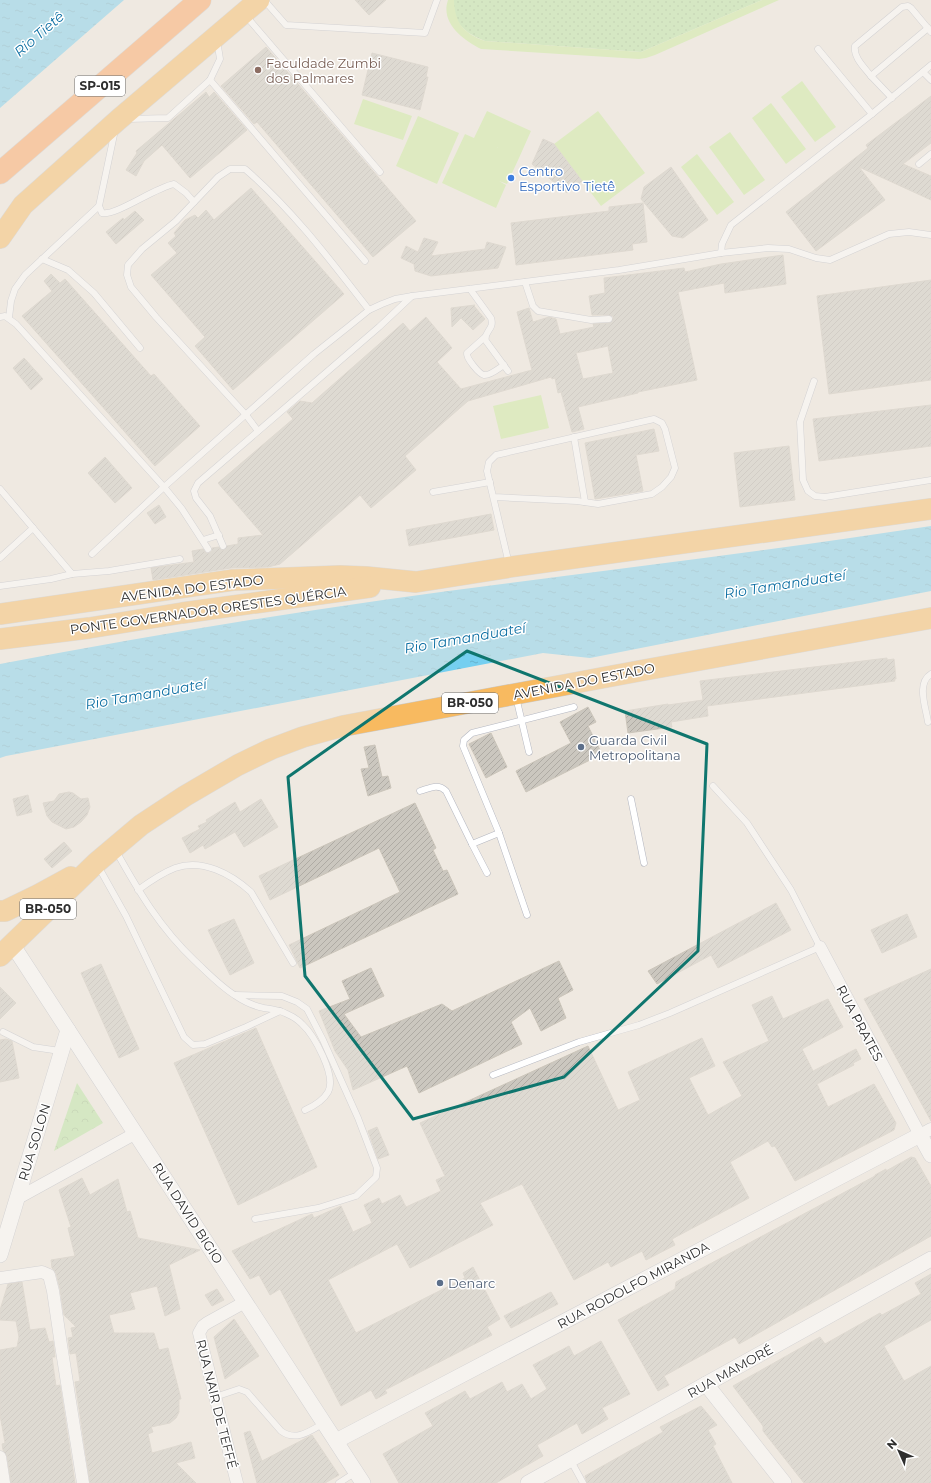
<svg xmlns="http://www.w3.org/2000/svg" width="931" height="1483" font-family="Montserrat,sans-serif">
<defs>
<pattern id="grass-dots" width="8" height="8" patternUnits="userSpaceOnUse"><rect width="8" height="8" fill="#b6e59e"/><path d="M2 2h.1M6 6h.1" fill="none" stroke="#9dc588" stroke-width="1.8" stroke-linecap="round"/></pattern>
<pattern id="park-crowns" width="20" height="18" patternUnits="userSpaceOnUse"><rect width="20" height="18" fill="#b6e59e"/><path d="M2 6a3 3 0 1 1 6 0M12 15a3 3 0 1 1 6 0" fill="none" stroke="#9dc588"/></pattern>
<pattern id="water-ripples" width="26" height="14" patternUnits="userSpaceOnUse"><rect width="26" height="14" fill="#75cff0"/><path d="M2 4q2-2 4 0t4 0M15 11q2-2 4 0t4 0" fill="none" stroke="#66b2ce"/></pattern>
<pattern id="building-hatch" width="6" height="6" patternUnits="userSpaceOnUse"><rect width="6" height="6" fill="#cbc7bf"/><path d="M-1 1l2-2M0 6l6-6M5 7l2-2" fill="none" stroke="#afaba4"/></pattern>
</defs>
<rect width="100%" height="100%" fill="#efe9e1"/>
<path fill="url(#grass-dots)" d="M454,0H762L641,52L485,41C472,36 458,28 454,13C454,9 454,4 454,0Z"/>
<polygon fill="url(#park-crowns)" points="77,1083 103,1123 54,1151"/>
<g fill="#c9ec9a">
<path d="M448,0H454C455,23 463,33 485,41L641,52L762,0H779L655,55L646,58L639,59L481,49C463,40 440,23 448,0Z"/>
<polygon points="802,81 836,127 815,142 781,97"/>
<polygon points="363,99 412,116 403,140 354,124"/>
<polygon points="771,103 806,149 786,164 752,118"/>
<polygon points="487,111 509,121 497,148 509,121 531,131 519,158 510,154 519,158 507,184 499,181 506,185 496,208 442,183 465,134 474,138"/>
<polygon points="598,111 645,173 601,206 554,144"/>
<polygon points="418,116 459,133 437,184 396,166"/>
<polygon points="730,132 765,180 744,195 709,147"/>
<polygon points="697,154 734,202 717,215 681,167"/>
<polygon points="541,395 549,428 501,439 493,406"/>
</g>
<g fill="url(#water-ripples)">
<polygon points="0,0 124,0 0,108"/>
<path d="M931,526V591L590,658L543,653L6,756L0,758V664C127,640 255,618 383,600C565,575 749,554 931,526Z"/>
</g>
<g fill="url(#building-hatch)" stroke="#cbc5ba" fill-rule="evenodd">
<polygon points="355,0 386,0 369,15"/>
<polygon points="266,47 416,221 373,257 257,122 254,124 221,86"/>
<polygon points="372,53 428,67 426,77 428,77 420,110 362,95"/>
<polygon points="206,92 209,97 214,92 247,130 190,178 162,145 144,161 136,176 126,170 137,153 136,151"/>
<polygon points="931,96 931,143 903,164 931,176 931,200 859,167 885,200 816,251 786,212 868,148 866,145"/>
<polygon points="543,139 554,144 582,181 567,193 532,164"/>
<polygon points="671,167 708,220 683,238 672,236 641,199 644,187"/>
<polygon points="251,188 344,294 233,390 195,346 205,337 151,275 177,253 168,243 176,236 174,233 185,220 195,215 198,218 206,210 214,220"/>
<polygon points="643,203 647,242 632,244 633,250 516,265 511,223 609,211 609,207"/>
<polygon points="135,211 144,220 116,244 106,232 123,218 124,220"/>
<polygon points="424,238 438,242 431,256 485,249 487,242 506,247 498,268 431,276 415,271 414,264 401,258 406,246 418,252"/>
<path d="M783,255L786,284L725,293L724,283L678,292L697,380L638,392V393L578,407L584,429L572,432L561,392L558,393L555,378L552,379L551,377L468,401L405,456L416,470L371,508L360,495L280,564L268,567L231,568L153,580L151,568L194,562L192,551L203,549L206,553H209L212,551V548L219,547L221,550H224L227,546L238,544V538L263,535L218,483L293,419L287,412L300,401L312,403L403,323L410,331L426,317L452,348L437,362L461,389L532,370L517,312L529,308L533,322L549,317L556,319L560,334L594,327L593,324L610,323L613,319V316L609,315H592L589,296L605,293L604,278L684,268L685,272L721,264ZM608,346L613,373L583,379L576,353Z"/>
<polygon points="51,274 60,283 65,279 151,376 154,374 200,426 155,466 22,316 52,291 44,281"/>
<polygon points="931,280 931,380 829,394 817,296"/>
<polygon points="475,305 474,306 485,319 473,330 461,318 452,327 451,308"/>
<polygon points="24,358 43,379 31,390 13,368"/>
<polygon points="931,405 931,446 819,461 813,419"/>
<polygon points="654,429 659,451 636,455 643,491 595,499 585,443"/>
<polygon points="789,446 795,500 740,507 734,453"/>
<polygon points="105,457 132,488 115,503 88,473"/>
<polygon points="159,505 166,517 155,524 147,513"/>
<polygon points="491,514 494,530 409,546 406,530"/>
<polygon points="887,658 887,660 894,659 896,679 894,679 895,681 707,706 708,716 671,722 672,727 628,733 625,711 668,704 668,705 703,700 700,681"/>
<polygon points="588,707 596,722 588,726 602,754 526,792 516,771 571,743 560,722"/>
<polygon points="491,733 507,767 486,778 469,744"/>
<polygon points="375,745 382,777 388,776 391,788 368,796 361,769 369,768 364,747"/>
<polygon points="69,792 73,793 81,799 88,798 90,807 87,815 81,822 74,827 66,829 52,822 47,816 43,803 54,801 59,794"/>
<polygon points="28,795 32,812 17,816 13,799"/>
<polygon points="261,799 278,827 244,847 235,832 205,849 203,845 190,853 182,838 200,829 198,826 207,822 206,820 235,802 240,812"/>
<polygon points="415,803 436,848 433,850 443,871 447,870 458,894 300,968 289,945 400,892 379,848 270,900 259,876"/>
<polygon points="64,842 72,851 52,868 44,859"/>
<polygon points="776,903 791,930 718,968 711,955 657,984 648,971"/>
<polygon points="907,914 917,937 882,953 871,930"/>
<polygon points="234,919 254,963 230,975 208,930"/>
<polygon points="559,961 573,990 558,998 566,1018 541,1031 530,1008 511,1022 522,1044 419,1093 407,1066 353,1090 348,1070 335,1051 319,1011 350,999 342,981 371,968 384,996 344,1014 361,1037 442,1004 452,1011"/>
<polygon points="101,964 139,1049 119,1058 81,973"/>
<polygon points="931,969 931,1121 864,999"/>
<polygon points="0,987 16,1003 0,1019"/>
<polygon points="772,996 783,1019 828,999 843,1027 802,1049 813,1071 856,1049 861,1059 853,1063 854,1065 817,1084 828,1107 874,1084 896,1123 894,1130 795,1181 775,1146 772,1147 768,1141 730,1162 749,1198 672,1239 675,1245 646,1260 642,1251 611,1267 608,1262 574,1280 522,1184 480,1203 493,1225 410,1268 397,1244 328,1280 356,1333 465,1278 463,1273 473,1267 500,1319 487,1327 492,1335 385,1390 387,1393 376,1399 371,1390 341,1406 280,1289 270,1295 259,1275 250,1279 232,1251 312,1214 314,1218 341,1206 353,1232 372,1223 364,1205 379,1198 382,1204 400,1195 406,1207 441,1191 436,1180 445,1176 420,1123 588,1046 618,1110 640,1100 628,1072 702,1038 715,1066 689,1078 708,1115 742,1096 723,1062 769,1041 752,1005"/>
<polygon points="256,1028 317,1167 238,1205 174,1063"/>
<polygon points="6,1039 12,1041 19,1078 0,1082 0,1040"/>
<polygon points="377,1127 389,1155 378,1159 368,1131"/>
<polygon points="911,1157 915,1158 931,1186 931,1236 739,1344 735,1337 664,1376 669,1385 658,1391 618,1320 675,1289 676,1282 691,1274 875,1176 875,1175 886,1169 886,1171"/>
<polygon points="82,1178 90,1195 118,1179 127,1212 130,1211 138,1238 200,1250 169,1265 180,1309 165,1316 157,1286 130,1293 135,1309 109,1315 114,1333 154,1333 159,1350 168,1348 181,1399 179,1399 179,1412 176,1418 170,1423 151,1427 153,1432 148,1434 152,1453 191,1442 195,1458 176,1463 196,1483 90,1483 75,1382 80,1381 76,1353 70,1354 68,1338 73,1337 71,1328 76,1327 64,1315 60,1289 56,1273 52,1268 51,1260 75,1256 68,1228 71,1227 59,1190"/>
<polygon points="931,1274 931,1320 884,1346 904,1381 931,1366 931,1483 804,1483 763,1431 763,1426 733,1386 820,1337 825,1344 880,1313 882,1315 921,1294 915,1283"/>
<polygon points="22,1282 30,1330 45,1328 49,1342 53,1341 55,1357 52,1357 54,1372 56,1386 60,1385 75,1483 11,1483 7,1456 3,1450 2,1444 5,1443 0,1415 0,1350 17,1347 19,1337 16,1321 0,1320 0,1310 8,1284"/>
<polygon points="217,1289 224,1300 212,1306 205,1295"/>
<polygon points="551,1292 558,1304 511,1328 504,1316"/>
<polygon points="234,1319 259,1356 225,1379 214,1337"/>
<polygon points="601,1341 630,1394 602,1408 608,1419 582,1434 577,1423 537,1445 543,1456 496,1483 399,1483 383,1454 433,1426 425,1413 465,1391 470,1399 502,1382 507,1392 522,1384 531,1399 547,1389 533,1365 569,1346 574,1356"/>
<polygon points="701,1406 717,1425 708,1430 716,1444 713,1446 732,1483 587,1483 585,1476 663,1432 660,1427"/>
<polygon points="250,1431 262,1461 312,1435 339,1475 325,1483 257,1483 244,1433"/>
</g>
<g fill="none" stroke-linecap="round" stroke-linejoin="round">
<defs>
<g id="service">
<polyline points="264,0 286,25 425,33 437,0"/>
<polyline points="246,16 380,172"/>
<polyline points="818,49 872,114"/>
<polyline points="923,72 931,80"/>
<path d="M871,76C864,67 853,57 855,46L902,7L908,6L911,8L931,32"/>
<polyline points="210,80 365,261"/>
<polyline points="892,98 871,76 928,28"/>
<polyline points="128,119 168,118 210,80 220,59 217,40"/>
<path d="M115,130L99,206L102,213C116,216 154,188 174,184L186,193L194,202"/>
<polyline points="919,164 931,154"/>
<polyline points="721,253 722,244 731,225 872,114 931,65"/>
<polyline points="42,259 68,270 94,293 140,348"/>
<polyline points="525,282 533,306 538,311 591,320 609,319"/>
<path d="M470,289L491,318C495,330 483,331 486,341L508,371"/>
<polyline points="0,317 5,316 16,324 164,487 92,554"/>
<polyline points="9,318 11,301 15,289 25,275 99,206"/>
<path d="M485,337L467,353C466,358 479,374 484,375C490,376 499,368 504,365"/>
<polyline points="814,381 800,422 803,480 808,491 815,496 825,497 931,480"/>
<path d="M258,431L246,415L156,317L131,287L127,275L128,265L142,249L176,221L218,177L230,169H245C293,210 331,261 369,310"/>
<polyline points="574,437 585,502"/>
<polyline points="0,489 72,574 109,571 180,559"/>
<polyline points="433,492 490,482"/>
<polyline points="494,497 577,501 598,504 652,494 662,487 671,477 675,468 665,429 662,423 654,419 496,455 489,462 487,471 509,564"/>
<polyline points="203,540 219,535"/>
<polyline points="223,546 210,516 196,498 194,491 198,483 379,327 412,296"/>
<polyline points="208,549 182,509 164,487 314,354 348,327 369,310 382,304 395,299 412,296 619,270 721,253 768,248 789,249 816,258 830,260 889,234 909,232 931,235"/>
<polyline points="0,558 33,528"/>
<polyline points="0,586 51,579 72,574"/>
<polyline points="516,697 529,752"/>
<path d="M928,722C926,708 916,683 931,674"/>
<path d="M420,791C430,788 438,783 446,791L472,844"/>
<polyline points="631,799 644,863"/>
<path d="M116,851C139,892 160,928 195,961C208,973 221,987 236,996C245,1002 253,1006 264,1008C272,1009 280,1010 287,1014C292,1016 298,1020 302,1024C314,1035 337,1076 328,1092C323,1101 314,1106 305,1110"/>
<polyline points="98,866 126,916 184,1037 193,1045 205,1044 246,1027 280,1011"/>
<polyline points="487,873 472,844 499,833"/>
<path d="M138,890C149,882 162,873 175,868C202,858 231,874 251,892L293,963"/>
<polyline points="527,915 499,833 463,746 464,740 472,733 574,707"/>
<polyline points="235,995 282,996 297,1002 307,1009 323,1040 358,1118 377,1168 376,1177 356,1196 318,1208 255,1219"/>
<polyline points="3,1032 33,1047 60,1051"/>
<polyline points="493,1075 579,1042 639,1025 670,1013 820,947 791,890 747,823 713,786"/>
<path d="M215,1397L239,1389L247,1392L281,1431C296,1442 310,1431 324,1423"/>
<polyline points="571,1461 583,1483"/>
<polyline points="339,1483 356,1472"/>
</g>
<g id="minor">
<polyline points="820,947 920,1135 931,1129"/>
<polyline points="18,1198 136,1133"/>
<polyline points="0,1278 42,1272 49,1275 53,1291 61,1345 83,1483"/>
<polyline points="0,1457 4,1483"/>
<polyline points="237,1483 199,1333 203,1326 207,1323 245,1302"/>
</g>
<g id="tertiary">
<polyline points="12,944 363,1483"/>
<polyline points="0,1255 68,1030"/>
<polyline points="706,1384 784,1483"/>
<polyline points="336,1441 920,1135 931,1155"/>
<polyline points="528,1483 931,1259"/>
</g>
<g id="trunk">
<polyline points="0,238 23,205 118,120 259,0"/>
<polyline points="0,614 233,580 340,576 366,577 416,582 510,567 931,509"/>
<polyline points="0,639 89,628 182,613 370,587"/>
<polyline points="0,911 5,911 38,895 71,877"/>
<polyline points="0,956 96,863 141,825 185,796 238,765 271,749 303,737 343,726 639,671 931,618"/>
</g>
<polyline id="motorway" points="0,173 200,0"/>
</defs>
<use href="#service" stroke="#b4b7c1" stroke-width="7"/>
<use href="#minor" stroke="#b4b7c1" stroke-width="13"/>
<use href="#tertiary" stroke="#b4b7c1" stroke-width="16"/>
<use href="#trunk" stroke="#c9c9c9" stroke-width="22"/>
<use href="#motorway" stroke="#c9c9c9" stroke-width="23"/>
<use href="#service" stroke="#fff" stroke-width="6"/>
<use href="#minor" stroke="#fff" stroke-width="12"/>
<use href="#tertiary" stroke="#fff" stroke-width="15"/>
<use href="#trunk" stroke="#f8ba60" stroke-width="21"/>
<use href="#motorway" stroke="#ffa35c" stroke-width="22"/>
</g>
<path d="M0 0H931V1483H0ZM467,651L707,744L698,951L564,1077L413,1119L305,976L288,777Z" fill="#efe9e1" fill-opacity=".55" fill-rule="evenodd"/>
<path fill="none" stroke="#0f766e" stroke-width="3" stroke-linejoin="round" d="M467,651L707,744L698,951L564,1077L413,1119L305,976L288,777Z"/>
<circle fill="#8d6e63" stroke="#fff" stroke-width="1.5" cx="258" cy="70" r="4"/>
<circle fill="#3f7fe0" stroke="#fff" stroke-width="1.5" cx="511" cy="178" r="4"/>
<g fill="#5c6f8a" stroke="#fff" stroke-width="1.5">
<circle cx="581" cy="747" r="4"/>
<circle cx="440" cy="1283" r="4"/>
</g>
<g text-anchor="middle" stroke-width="3" stroke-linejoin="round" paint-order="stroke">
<g fill="#fff" stroke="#6d6d6d" stroke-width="1">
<rect x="75" y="76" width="50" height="20" rx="3"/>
<rect x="442" y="693" width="56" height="20" rx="3"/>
<rect x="20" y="899" width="56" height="20" rx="3"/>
</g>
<g font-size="12" font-weight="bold" fill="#2e2e2e">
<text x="100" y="90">SP-015</text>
<text x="470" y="707">BR-050</text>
<text x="48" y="913">BR-050</text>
</g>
<g font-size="13" fill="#785e54" stroke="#fff" text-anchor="start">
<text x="266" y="68">Faculdade Zumbi<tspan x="266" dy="15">dos Palmares</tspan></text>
</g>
<g font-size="13" fill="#366cbe" stroke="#fff" text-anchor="start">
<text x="519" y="176">Centro<tspan x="519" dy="15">Esportivo Tietê</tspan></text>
</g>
<g font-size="13" fill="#2e2e2e" stroke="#fff">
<text transform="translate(192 588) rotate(-7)" y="5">AVENIDA DO ESTADO</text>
<text transform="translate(208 610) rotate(-8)" y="5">PONTE GOVERNADOR ORESTES QUÉRCIA</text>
<text transform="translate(584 681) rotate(-11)" y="5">AVENIDA DO ESTADO</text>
<text transform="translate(860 1023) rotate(62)" y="5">RUA PRATES</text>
<text transform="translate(34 1142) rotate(-73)" y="5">RUA SOLON</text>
<text transform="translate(188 1213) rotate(57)" y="5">RUA DAVID BIGIO</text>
<text transform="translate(633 1285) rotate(-28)" y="5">RUA RODOLFO MIRANDA</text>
<text transform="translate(730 1371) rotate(-29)" y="5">RUA MAMORÉ</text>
<text transform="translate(217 1404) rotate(76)" y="5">RUA NAIR DE TEFFÉ</text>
</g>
<g font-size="13" fill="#4e5e75" stroke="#fff" text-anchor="start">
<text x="589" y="745">Guarda Civil<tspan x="589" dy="15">Metropolitana</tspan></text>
<text x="448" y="1288">Denarc</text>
</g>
<g font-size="14" font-style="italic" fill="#0d6fa3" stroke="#fff">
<text transform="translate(39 34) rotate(-41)" y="5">Rio Tietê</text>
<text transform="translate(785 584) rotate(-9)" y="5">Rio Tamanduateí</text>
<text transform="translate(465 638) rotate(-10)" y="5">Rio Tamanduateí</text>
<text transform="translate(146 694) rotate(-10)" y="5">Rio Tamanduateí</text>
</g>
</g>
<g transform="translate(899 1451) rotate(315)" stroke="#ffffff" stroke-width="3" paint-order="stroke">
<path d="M0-3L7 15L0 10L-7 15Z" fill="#2e2e2e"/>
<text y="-6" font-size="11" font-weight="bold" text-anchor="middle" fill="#2e2e2e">N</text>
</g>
</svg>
